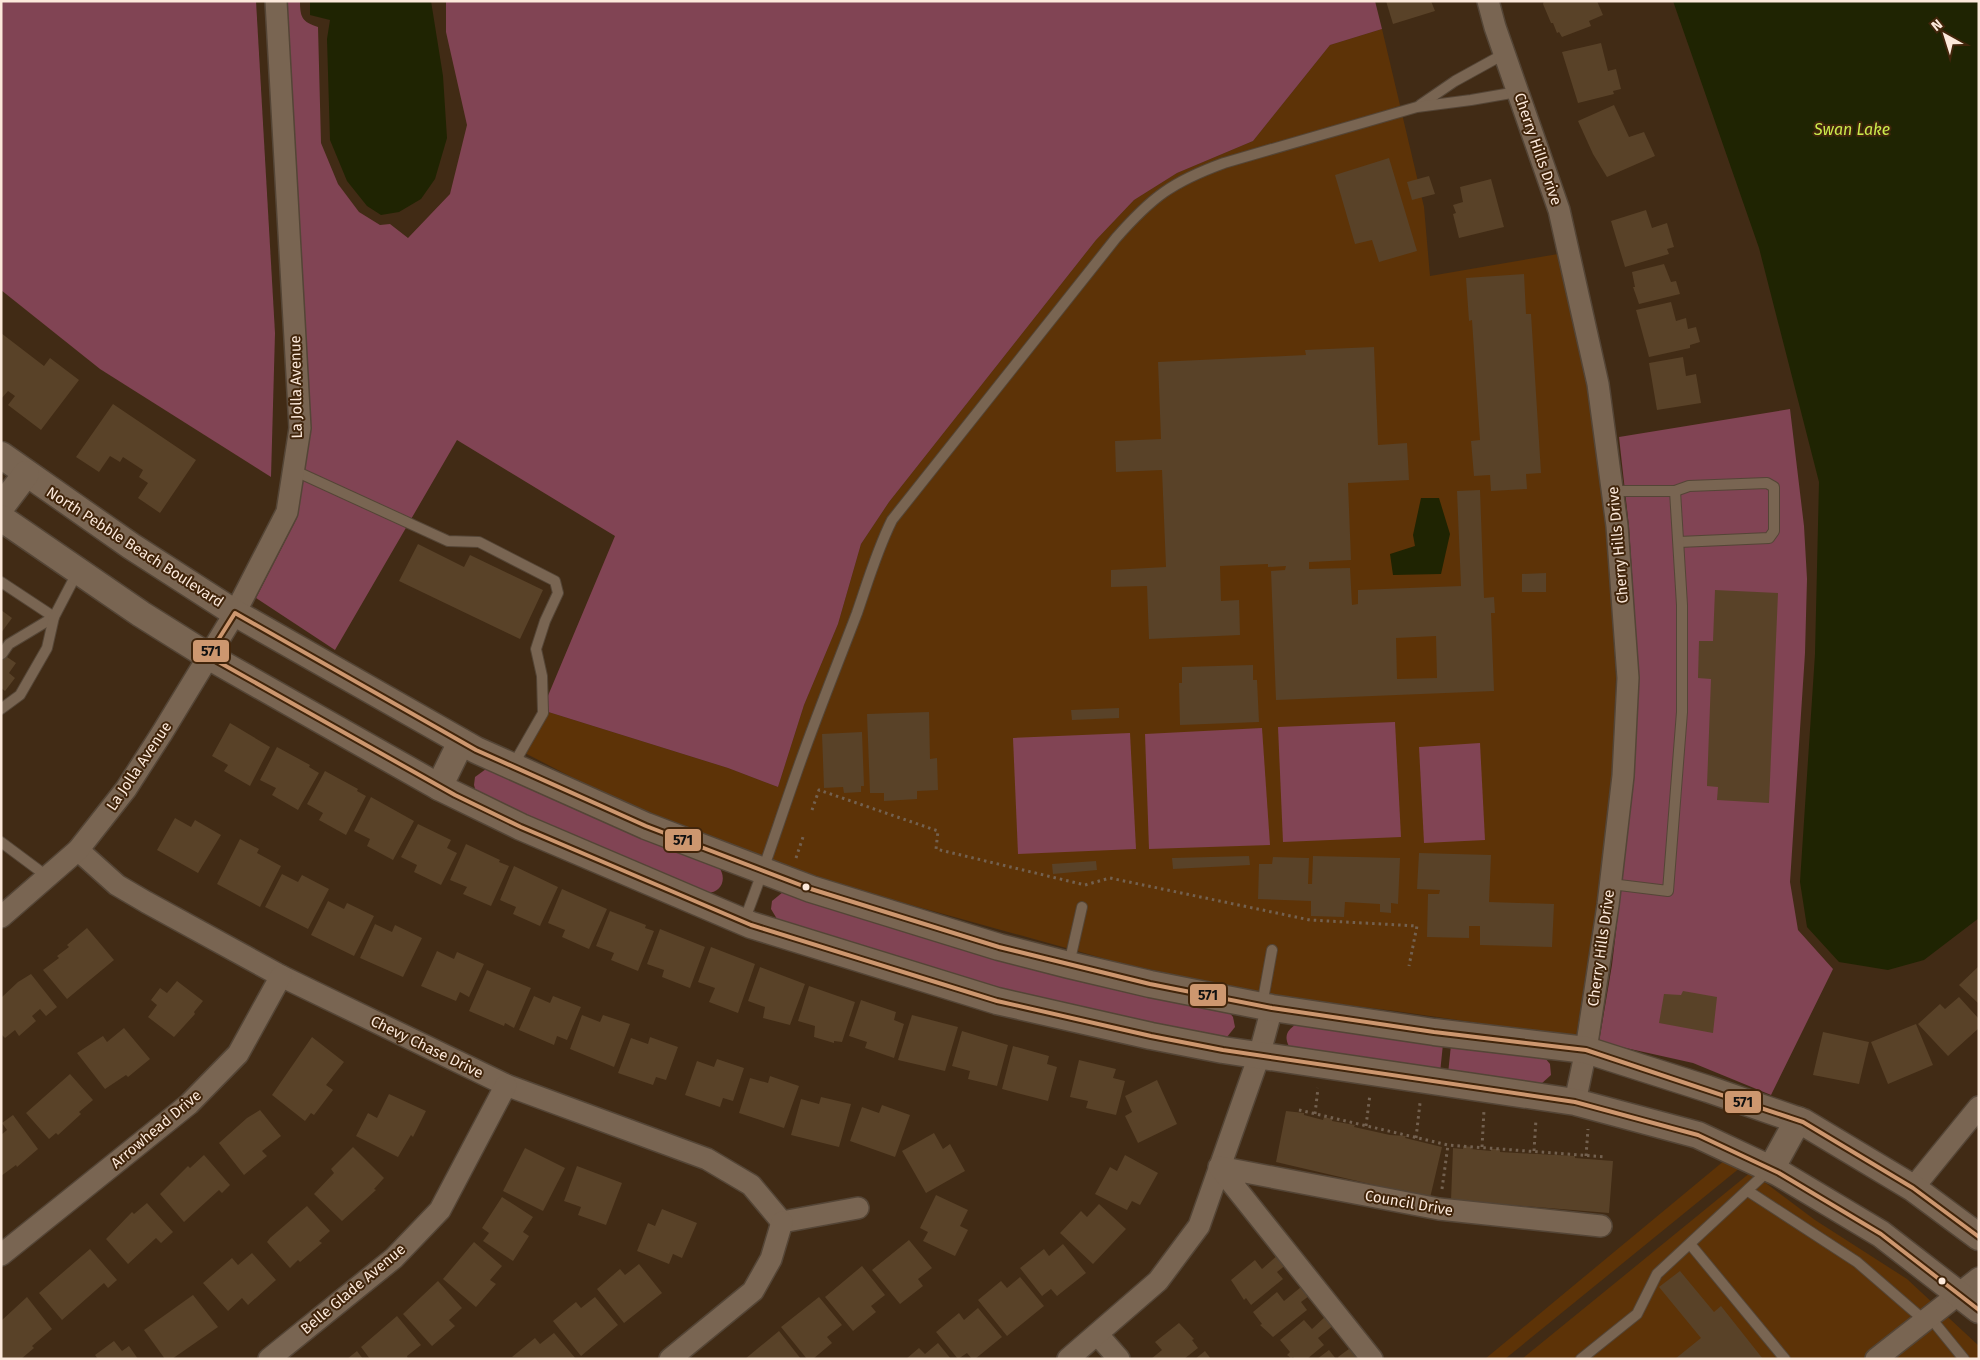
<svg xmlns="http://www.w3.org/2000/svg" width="1980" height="1360" font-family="'Fira Sans',sans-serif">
<rect width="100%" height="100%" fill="#412b15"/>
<g fill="#5d3307">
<polygon points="1382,29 1424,207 1430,276 1558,254 1587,385 1606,526 1616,677 1612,774 1597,903 1576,1037 1395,1011 1274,996 1120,963 825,881 614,799 519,750 542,710 728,768 778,787 804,705 838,624 861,544 889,502 1096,240 1134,200 1177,173 1253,141 1330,45"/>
<polygon points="1725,1160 1741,1167 1505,1359 1485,1359"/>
<polygon points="1751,1172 1815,1220 1907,1279 1979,1346 1979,1359 1522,1359"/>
</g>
<g fill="#814454">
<polygon points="1,1 256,1 275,333 271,477 100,369 1,290"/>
<path d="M287,1H300C300,17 302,22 318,27L321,143L338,184L359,212L380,225L390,224L408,238L450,194L467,125L446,32V1H1375L1382,29L1330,45L1253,141L1177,173L1134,200L1096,240L889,502L861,544L838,624L804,705L778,787L728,768L542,710L615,536L457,440L335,650L256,598L297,518L311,429Z"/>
<polygon points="1790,409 1804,526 1807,579 1805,653 1790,882 1798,930 1833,969 1771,1095 1693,1063 1599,1042 1612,965 1634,779 1639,680 1629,527 1619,437"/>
<polygon points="1395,722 1401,837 1283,842 1278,727"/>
<polygon points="1262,728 1270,845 1149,849 1145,734"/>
<polygon points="1130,733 1136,849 1018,854 1013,738"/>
<polygon points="1480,743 1485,840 1424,843 1419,747"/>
<path d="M486,769L719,867C727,879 722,892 707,893L585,843L476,792L474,785L475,777Z"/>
<polygon points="783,892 1229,1012 1233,1017 1235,1027 1227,1037 1100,1014 996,987 887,956 777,919 771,909 772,901"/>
<path d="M1297,1024L1443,1044L1440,1073L1292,1051C1284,1040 1284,1031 1297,1024Z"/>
<polygon points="1451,1045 1545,1058 1550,1064 1551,1075 1541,1084 1448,1074"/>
</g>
<g fill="#1f2402">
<polygon points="310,1 431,1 443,76 447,138 435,179 421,199 399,212 381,215 367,206 347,181 330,140 327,39 330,20 310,15"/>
<polygon points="1673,1 1979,1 1979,918 1924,960 1888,970 1839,962 1807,927 1800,882 1815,654 1819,482 1759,248"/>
<polygon points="1421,498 1439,498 1450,534 1441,574 1393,575 1390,554 1415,546 1413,535"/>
</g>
<g fill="#594228" fill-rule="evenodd">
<polygon points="1386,1 1431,1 1435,11 1393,24"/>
<polygon points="1544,1 1597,1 1603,15 1589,21 1591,26 1562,37 1559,32 1557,33 1553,23 1551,23 1543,4"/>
<polygon points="1601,43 1608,71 1616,69 1621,89 1613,91 1614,94 1578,103 1562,52"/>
<polygon points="1614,105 1629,137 1644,132 1655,156 1607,177 1593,154 1578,121"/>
<polygon points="1389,158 1417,251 1379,262 1372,240 1355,244 1335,175"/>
<polygon points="1429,176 1435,194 1412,200 1407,182"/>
<polygon points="1491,179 1504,227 1459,238 1453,214 1456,213 1453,205 1463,202 1460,187"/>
<polygon points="1646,210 1652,228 1667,223 1674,247 1667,249 1669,254 1625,267 1611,221"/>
<polygon points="1664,264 1671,282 1676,281 1680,294 1639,304 1633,287 1635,287 1632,272"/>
<polygon points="1524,274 1526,314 1531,314 1541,473 1526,474 1527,489 1491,491 1490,475 1474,476 1471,441 1480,440 1472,320 1469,321 1466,278"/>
<polygon points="1671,302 1676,321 1686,318 1688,329 1696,327 1700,342 1690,345 1690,348 1649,357 1636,310"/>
<polygon points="1,333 44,366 50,358 79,380 41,430 8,405 15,396 8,391 1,399"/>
<path d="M1374,347L1378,445L1407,443L1409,480L1348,483L1351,560L1309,562V569L1350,568L1352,605L1358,604V590L1461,586L1457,491L1480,490L1484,598L1494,597L1495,613H1491L1494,691L1276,700L1271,571L1285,570L1286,566L1268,567V564L1220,566L1221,601L1239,600L1240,635L1149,639L1147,586L1111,587V570L1166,567L1162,470L1116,472L1115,441L1161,439L1158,362L1306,355L1305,350ZM1436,636L1437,678L1397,679L1396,638Z"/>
<polygon points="1683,357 1686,376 1696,374 1701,403 1657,410 1649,363"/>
<polygon points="113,404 196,460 160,513 138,498 148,483 139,477 143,470 123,457 120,462 110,456 99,472 76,457"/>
<polygon points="418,544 464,567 470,555 543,590 520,639 399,581"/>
<polygon points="1546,573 1546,592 1522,592 1522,574"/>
<polygon points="1715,590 1778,593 1769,803 1717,800 1718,787 1707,786 1711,679 1698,678 1699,641 1713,641"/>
<polygon points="1,610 12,618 1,633"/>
<polygon points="1,653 16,663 9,673 15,678 5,691 1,688"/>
<polygon points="1253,665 1253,680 1257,680 1259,722 1180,725 1179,683 1182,683 1182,667"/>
<polygon points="1119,708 1119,718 1072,720 1071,710"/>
<polygon points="929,712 930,759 937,758 938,790 917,791 917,799 884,801 884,793 870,793 867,714"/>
<polygon points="230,723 270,747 250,786 224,771 228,765 212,756"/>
<polygon points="862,732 864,786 861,786 861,792 844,793 843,787 824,788 822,734"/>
<polygon points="277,747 310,765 309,767 319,773 298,810 272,795 276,788 260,780"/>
<polygon points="325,771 358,789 357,791 366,796 346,835 319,820 323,813 307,804"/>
<polygon points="371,797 414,821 393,860 367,846 370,839 354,831"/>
<polygon points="175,818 191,827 195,820 221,835 198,873 157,850"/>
<polygon points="418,824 451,840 447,848 457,853 441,885 414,872 417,865 401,857"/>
<polygon points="240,839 259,849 257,853 281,866 260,907 217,884"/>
<polygon points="466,844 500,860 499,862 509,866 491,906 463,894 467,887 450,880"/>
<polygon points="1419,853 1491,855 1489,902 1554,904 1552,947 1480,945 1480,926 1469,926 1469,938 1427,937 1428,894 1439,894 1440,890 1417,889"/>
<polygon points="1249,856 1250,865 1173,869 1172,858"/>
<polygon points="1313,856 1400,858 1398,904 1391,903 1391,913 1380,912 1380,904 1345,902 1344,917 1311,916 1311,901 1258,899 1259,864 1272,864 1273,857 1309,858 1308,884 1312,884"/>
<polygon points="1096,861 1097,870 1053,874 1052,864"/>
<polygon points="514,866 558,887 540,926 513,914 516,907 500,900"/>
<polygon points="282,874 298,882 302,875 329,889 308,929 265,907"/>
<polygon points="562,889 607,909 589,949 562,937 565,930 548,923"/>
<polygon points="328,901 344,909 347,903 374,916 354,956 311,935"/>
<polygon points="610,911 646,925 645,928 654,931 638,971 611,960 614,953 596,946"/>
<polygon points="375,924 392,932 395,925 422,938 403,977 360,958"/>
<polygon points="87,928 114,960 67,999 43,970 59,958 57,956 69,947 67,945"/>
<polygon points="660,929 705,947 690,988 662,977 664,970 647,964"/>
<polygon points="711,947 755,964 738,1013 709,1002 715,988 698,982"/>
<polygon points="437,951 454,959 457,952 484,964 469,997 460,992 456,1001 421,986"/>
<polygon points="1979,966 1979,1004 1959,985"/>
<polygon points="760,967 805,984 790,1025 763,1018 765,1007 748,1001"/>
<polygon points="487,970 531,988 514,1028 505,1023 504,1026 469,1011"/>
<polygon points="31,974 57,1007 46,1016 40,1009 32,1016 36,1021 19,1036 15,1030 5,1038 1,1034 1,998 18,982"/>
<polygon points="177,981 203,1001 194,1012 195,1014 174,1037 148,1017 157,1005 151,1000 160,988 167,993"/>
<polygon points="809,986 855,1002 842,1042 834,1041 834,1043 814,1037 815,1026 798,1021"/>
<polygon points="1683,991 1717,997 1713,1033 1659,1023 1664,994 1681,995"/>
<polygon points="534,996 550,1003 553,996 581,1007 567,1040 557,1036 554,1045 519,1030"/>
<polygon points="1959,997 1979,1019 1979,1028 1948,1056 1918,1024 1940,1004 1945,1009"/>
<polygon points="861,1000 896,1012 894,1020 904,1024 894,1058 865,1048 867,1042 849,1036"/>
<polygon points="582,1015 600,1022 603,1015 630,1024 614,1067 570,1049"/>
<polygon points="912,1015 958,1027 945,1071 898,1060"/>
<polygon points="1916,1024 1933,1065 1888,1084 1871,1042"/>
<polygon points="124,1028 150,1059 128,1077 126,1075 105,1089 77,1053 103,1036 107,1042"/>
<polygon points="962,1031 1008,1045 997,1086 968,1079 970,1071 952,1066"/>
<polygon points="1823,1032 1869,1042 1859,1084 1813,1075"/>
<polygon points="312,1037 344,1062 326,1085 333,1090 314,1115 311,1113 305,1121 272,1095"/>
<polygon points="650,1037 678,1047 666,1080 656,1077 653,1085 618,1073 631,1038 648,1044"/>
<polygon points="1013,1046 1049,1056 1047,1064 1057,1067 1048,1101 1002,1089"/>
<polygon points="717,1059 744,1068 733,1101 723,1098 720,1107 685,1095 697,1061 714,1067"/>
<polygon points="1079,1060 1116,1069 1113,1078 1125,1081 1116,1115 1086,1108 1088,1101 1070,1097"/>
<polygon points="70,1074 93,1100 79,1112 81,1114 58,1135 56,1133 49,1139 26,1113"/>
<polygon points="770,1076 799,1086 784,1128 739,1113 750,1078 768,1083"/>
<polygon points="1157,1080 1177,1124 1138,1143 1125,1116 1132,1112 1125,1096"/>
<polygon points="389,1094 426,1111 413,1137 411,1135 398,1157 356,1136 368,1113 377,1118"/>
<polygon points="821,1097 851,1104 839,1147 791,1135 801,1099 819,1104"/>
<polygon points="882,1105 910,1115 895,1157 850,1141 862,1107 879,1113"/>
<polygon points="260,1110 281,1136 262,1151 267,1156 244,1175 219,1143 247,1118"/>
<polygon points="1286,1111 1304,1113 1304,1115 1323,1120 1324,1117 1332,1119 1332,1121 1355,1125 1354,1127 1390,1135 1406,1136 1405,1138 1442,1147 1430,1198 1276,1162"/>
<polygon points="13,1115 38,1149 17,1167 16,1165 1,1176 1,1135 7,1130 2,1123"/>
<polygon points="934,1133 943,1149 950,1144 965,1171 926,1193 902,1151"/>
<polygon points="1463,1146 1472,1147 1471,1149 1491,1151 1491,1149 1500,1149 1500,1152 1575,1156 1575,1158 1613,1161 1609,1213 1451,1200 1453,1148 1463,1149"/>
<polygon points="353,1147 384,1178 374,1189 376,1190 342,1221 314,1194 334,1173 331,1169"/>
<polygon points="525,1148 565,1168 543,1211 503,1191"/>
<polygon points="204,1155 230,1185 222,1193 219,1190 184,1222 160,1194 188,1166 190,1168"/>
<polygon points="1125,1155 1158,1173 1140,1205 1132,1201 1127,1210 1095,1194 1110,1167 1117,1171"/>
<polygon points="577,1166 622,1183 606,1225 578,1215 581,1207 564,1201"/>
<polygon points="936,1195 968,1210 960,1226 968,1230 955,1256 923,1241 928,1232 920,1228"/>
<polygon points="502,1197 533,1217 523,1232 529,1236 513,1261 483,1241 489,1233 482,1228"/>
<polygon points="147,1203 173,1232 161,1243 156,1238 128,1264 106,1239 132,1212 134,1214"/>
<polygon points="1099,1204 1126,1229 1093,1264 1060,1233 1081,1211 1087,1217"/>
<polygon points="307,1206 330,1231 319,1241 322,1243 300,1262 298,1260 290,1268 267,1242 270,1238"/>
<polygon points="662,1209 697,1223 682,1258 673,1254 669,1264 637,1251 648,1223 655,1226"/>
<polygon points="909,1240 932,1268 918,1279 923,1286 900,1304 872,1270"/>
<polygon points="474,1242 502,1266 490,1280 496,1284 476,1307 443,1279"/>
<polygon points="1063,1244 1086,1273 1057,1296 1051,1289 1042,1296 1020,1268 1044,1249 1049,1256"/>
<polygon points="90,1249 117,1280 108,1288 104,1283 62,1320 39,1293"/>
<polygon points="252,1253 276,1280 248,1305 242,1298 228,1311 203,1283 232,1258 238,1265"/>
<polygon points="1279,1254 1287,1264 1277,1272 1283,1279 1251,1305 1246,1298 1244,1300 1231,1280 1255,1260 1262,1269"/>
<polygon points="639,1264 662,1293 624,1323 597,1289 620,1269 625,1275"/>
<polygon points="862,1266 885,1295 871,1306 876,1312 853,1331 825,1297"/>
<polygon points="1680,1271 1714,1312 1721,1306 1763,1359 1675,1359 1701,1338 1659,1287"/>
<polygon points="1020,1277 1044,1306 1007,1336 978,1300 1001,1281 1007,1288"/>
<polygon points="438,1281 462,1308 449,1320 455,1326 432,1346 403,1314"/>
<polygon points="1301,1287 1309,1296 1301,1302 1307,1310 1273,1337 1260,1325 1262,1324 1253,1312 1277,1292 1284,1301"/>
<polygon points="193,1295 218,1327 172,1359 165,1359 144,1330"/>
<polygon points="27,1297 52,1329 32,1346 34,1348 21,1359 1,1359 1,1321"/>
<polygon points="595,1297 618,1325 581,1356 553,1321 576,1302 581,1308"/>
<polygon points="819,1297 842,1325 827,1337 832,1343 813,1359 807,1359 781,1327"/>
<polygon points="978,1308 1002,1337 975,1359 972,1359 967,1353 958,1359 936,1332 959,1313 964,1320"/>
<polygon points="1327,1315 1335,1324 1318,1338 1324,1345 1307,1359 1295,1359 1293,1357 1291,1358 1287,1355 1290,1352 1280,1340 1304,1320 1312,1329"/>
<polygon points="397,1316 421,1345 407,1356 408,1359 370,1359 361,1347"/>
<polygon points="1179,1323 1194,1339 1192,1340 1198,1348 1184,1359 1151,1359 1162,1350 1155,1342"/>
<polygon points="779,1331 801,1359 745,1359"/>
<polygon points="554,1333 576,1359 512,1357 535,1338 540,1344"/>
<polygon points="114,1341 122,1351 129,1346 138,1359 98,1359 95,1355"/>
<polygon points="938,1343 951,1359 906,1359 919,1348 925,1354"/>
<polygon points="1353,1346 1360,1356 1356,1359 1339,1359 1338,1357"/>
<polygon points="1329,1350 1336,1359 1317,1359"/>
<polygon points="357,1351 363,1359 347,1359"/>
<polygon points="1205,1351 1211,1359 1195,1359"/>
</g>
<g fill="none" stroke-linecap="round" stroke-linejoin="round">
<defs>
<g id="service">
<polyline points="1420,105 1455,81 1504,54"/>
<polyline points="293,470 448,541 479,542 555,581 558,593 545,621 536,649 542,676 543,713 512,767"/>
<polyline points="1675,491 1689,486 1767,483 1774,487 1774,531 1769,538 1679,542"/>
<polyline points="1,582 54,617 9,644 2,654"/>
<polyline points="1,709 20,695 47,648 54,617 78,571"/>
<polyline points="1,842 48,877"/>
<polyline points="1611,884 1668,891 1682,712 1682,605 1675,491 1613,491"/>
<path d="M744,921C763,873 778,825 795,777C814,722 836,668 857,613C868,581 877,550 892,520L1116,238C1152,197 1172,182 1224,163L1417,107L1471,100L1517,92"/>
<polyline points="1069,964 1082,907"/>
<polyline points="1262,1005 1272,950"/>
<polyline points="1748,1191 1857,1262 1924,1320"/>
<polyline points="1690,1244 1785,1359"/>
<polyline points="1929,1316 1964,1359"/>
<polyline points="1581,1359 1637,1314 1657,1274 1769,1170"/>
</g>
<g id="minor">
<polyline points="1488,1 1495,27 1559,210 1598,384 1617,526 1628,678 1623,776 1608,905 1586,1050 1575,1102"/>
<polyline points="78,850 117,885 146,902 281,976 506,1085 707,1159 751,1185 782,1222 858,1208"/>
<polyline points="1,917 78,850 126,789 162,733 235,613 287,512 300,428 276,1"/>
<polyline points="1913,1188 1979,1107"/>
<polyline points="1,1255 189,1104 238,1054 281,976"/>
<polyline points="1098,1335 1119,1359"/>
<polyline points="269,1359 394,1258 440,1210 506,1085"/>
<polyline points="670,1359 753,1291 771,1259 782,1222"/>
<polyline points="1068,1359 1158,1281 1199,1226 1259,1056 1272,1008"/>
<polyline points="1372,1359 1219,1167 1439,1209 1601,1226"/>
<polyline points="1876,1359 1979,1278"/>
</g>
<g id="tertiary">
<polyline points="1,455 131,546 235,613 476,750 646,826 811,889 999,947 1069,965 1150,984 1272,1008 1434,1032 1586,1050 1708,1089 1803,1122 1913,1188 1979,1237"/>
<polyline points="1,507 26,474"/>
<polyline points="1,518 141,614 208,656 439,787 521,827 751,925 997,1001 1151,1036 1223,1050 1575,1102 1698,1135 1779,1173 1881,1234 1979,1310"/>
<polyline points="439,787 461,742"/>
<polyline points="1771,1169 1798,1120"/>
</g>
</defs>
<use href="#service" stroke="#544536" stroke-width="12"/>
<use href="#minor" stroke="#544536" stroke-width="24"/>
<use href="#tertiary" stroke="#544536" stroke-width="29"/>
<g stroke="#736150" stroke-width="3" stroke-dasharray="2.5 4" stroke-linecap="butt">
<polyline points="812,810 819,790 938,831 936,849 1085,885 1110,878 1310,920 1417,926 1409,966"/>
<polyline points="796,858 804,834"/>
<polyline points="1299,1110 1448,1145 1606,1157"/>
<polyline points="1315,1114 1318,1088"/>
<polyline points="1366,1126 1370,1094"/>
<polyline points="1416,1138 1420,1103"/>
<polyline points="1482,1147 1484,1110"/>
<polyline points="1534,1151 1536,1119"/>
<polyline points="1586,1156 1588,1129"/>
<polyline points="1442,1189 1448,1145"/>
</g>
<use href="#service" stroke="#796552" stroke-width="10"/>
<use href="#minor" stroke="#796552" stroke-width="21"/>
<use href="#tertiary" stroke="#796552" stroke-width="26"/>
<defs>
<polyline id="bus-1" points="1979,1237 1913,1188 1803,1122 1586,1050 1434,1032 1272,1008 1150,984 999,947 811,889 646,826 476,750 235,613 208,656 455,795 521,827 751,925 997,1001 1151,1036 1223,1050 1575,1102 1698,1135 1779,1173 1881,1234 1979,1310"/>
</defs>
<use href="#bus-1" stroke="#41250b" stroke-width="8"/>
<use href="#bus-1" stroke="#cd976f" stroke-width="4"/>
</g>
<g fill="#fce9db" stroke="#41250b" stroke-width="2">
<circle cx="806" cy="887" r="4.5"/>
<circle cx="1942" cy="1281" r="4.5"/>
</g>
<g text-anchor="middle" stroke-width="4" stroke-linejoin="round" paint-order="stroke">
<g font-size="15" fill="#fce9db" stroke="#41250b">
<text transform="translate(1538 149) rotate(71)" y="5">Cherry Hills Drive</text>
<text transform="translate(296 387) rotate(-91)" y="5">La Jolla Avenue</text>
<text transform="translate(1618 545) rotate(-95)" y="5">Cherry Hills Drive</text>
<text transform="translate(135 547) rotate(33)" y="5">North Pebble Beach Boulevard</text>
<text transform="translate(139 766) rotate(-56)" y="5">La Jolla Avenue</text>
<text transform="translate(1601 948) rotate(-82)" y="5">Cherry Hills Drive</text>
<text transform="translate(427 1047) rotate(26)" y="5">Chevy Chase Drive</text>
<text transform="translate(156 1129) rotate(-40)" y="5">Arrowhead Drive</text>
<text transform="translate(1409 1203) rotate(10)" y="5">Council Drive</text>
<text transform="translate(353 1289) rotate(-40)" y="5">Belle Glade Avenue</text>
</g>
<g font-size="16" font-style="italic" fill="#cceb4c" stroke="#41250b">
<text x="1852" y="135">Swan Lake</text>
</g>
</g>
<g stroke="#41250b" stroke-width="2">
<rect x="192" y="639" width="38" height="24" rx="5" fill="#cd976f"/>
<rect x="664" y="828" width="38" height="24" rx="5" fill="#cd976f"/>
<rect x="1189" y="983" width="38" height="24" rx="5" fill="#cd976f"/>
<rect x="1724" y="1090" width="38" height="24" rx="5" fill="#cd976f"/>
</g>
<g font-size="14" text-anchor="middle" font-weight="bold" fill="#111">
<text x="211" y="656">571</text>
<text x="683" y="845">571</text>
<text x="1208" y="1000">571</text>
<text x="1743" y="1107">571</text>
</g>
<rect width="1980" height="1360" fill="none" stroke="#fce9db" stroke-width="5"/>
<g transform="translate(1945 35) rotate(321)" stroke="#41250b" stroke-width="4" paint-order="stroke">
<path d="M0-4L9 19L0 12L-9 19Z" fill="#fce9db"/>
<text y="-8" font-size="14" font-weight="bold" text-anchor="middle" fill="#fce9db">N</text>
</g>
</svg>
